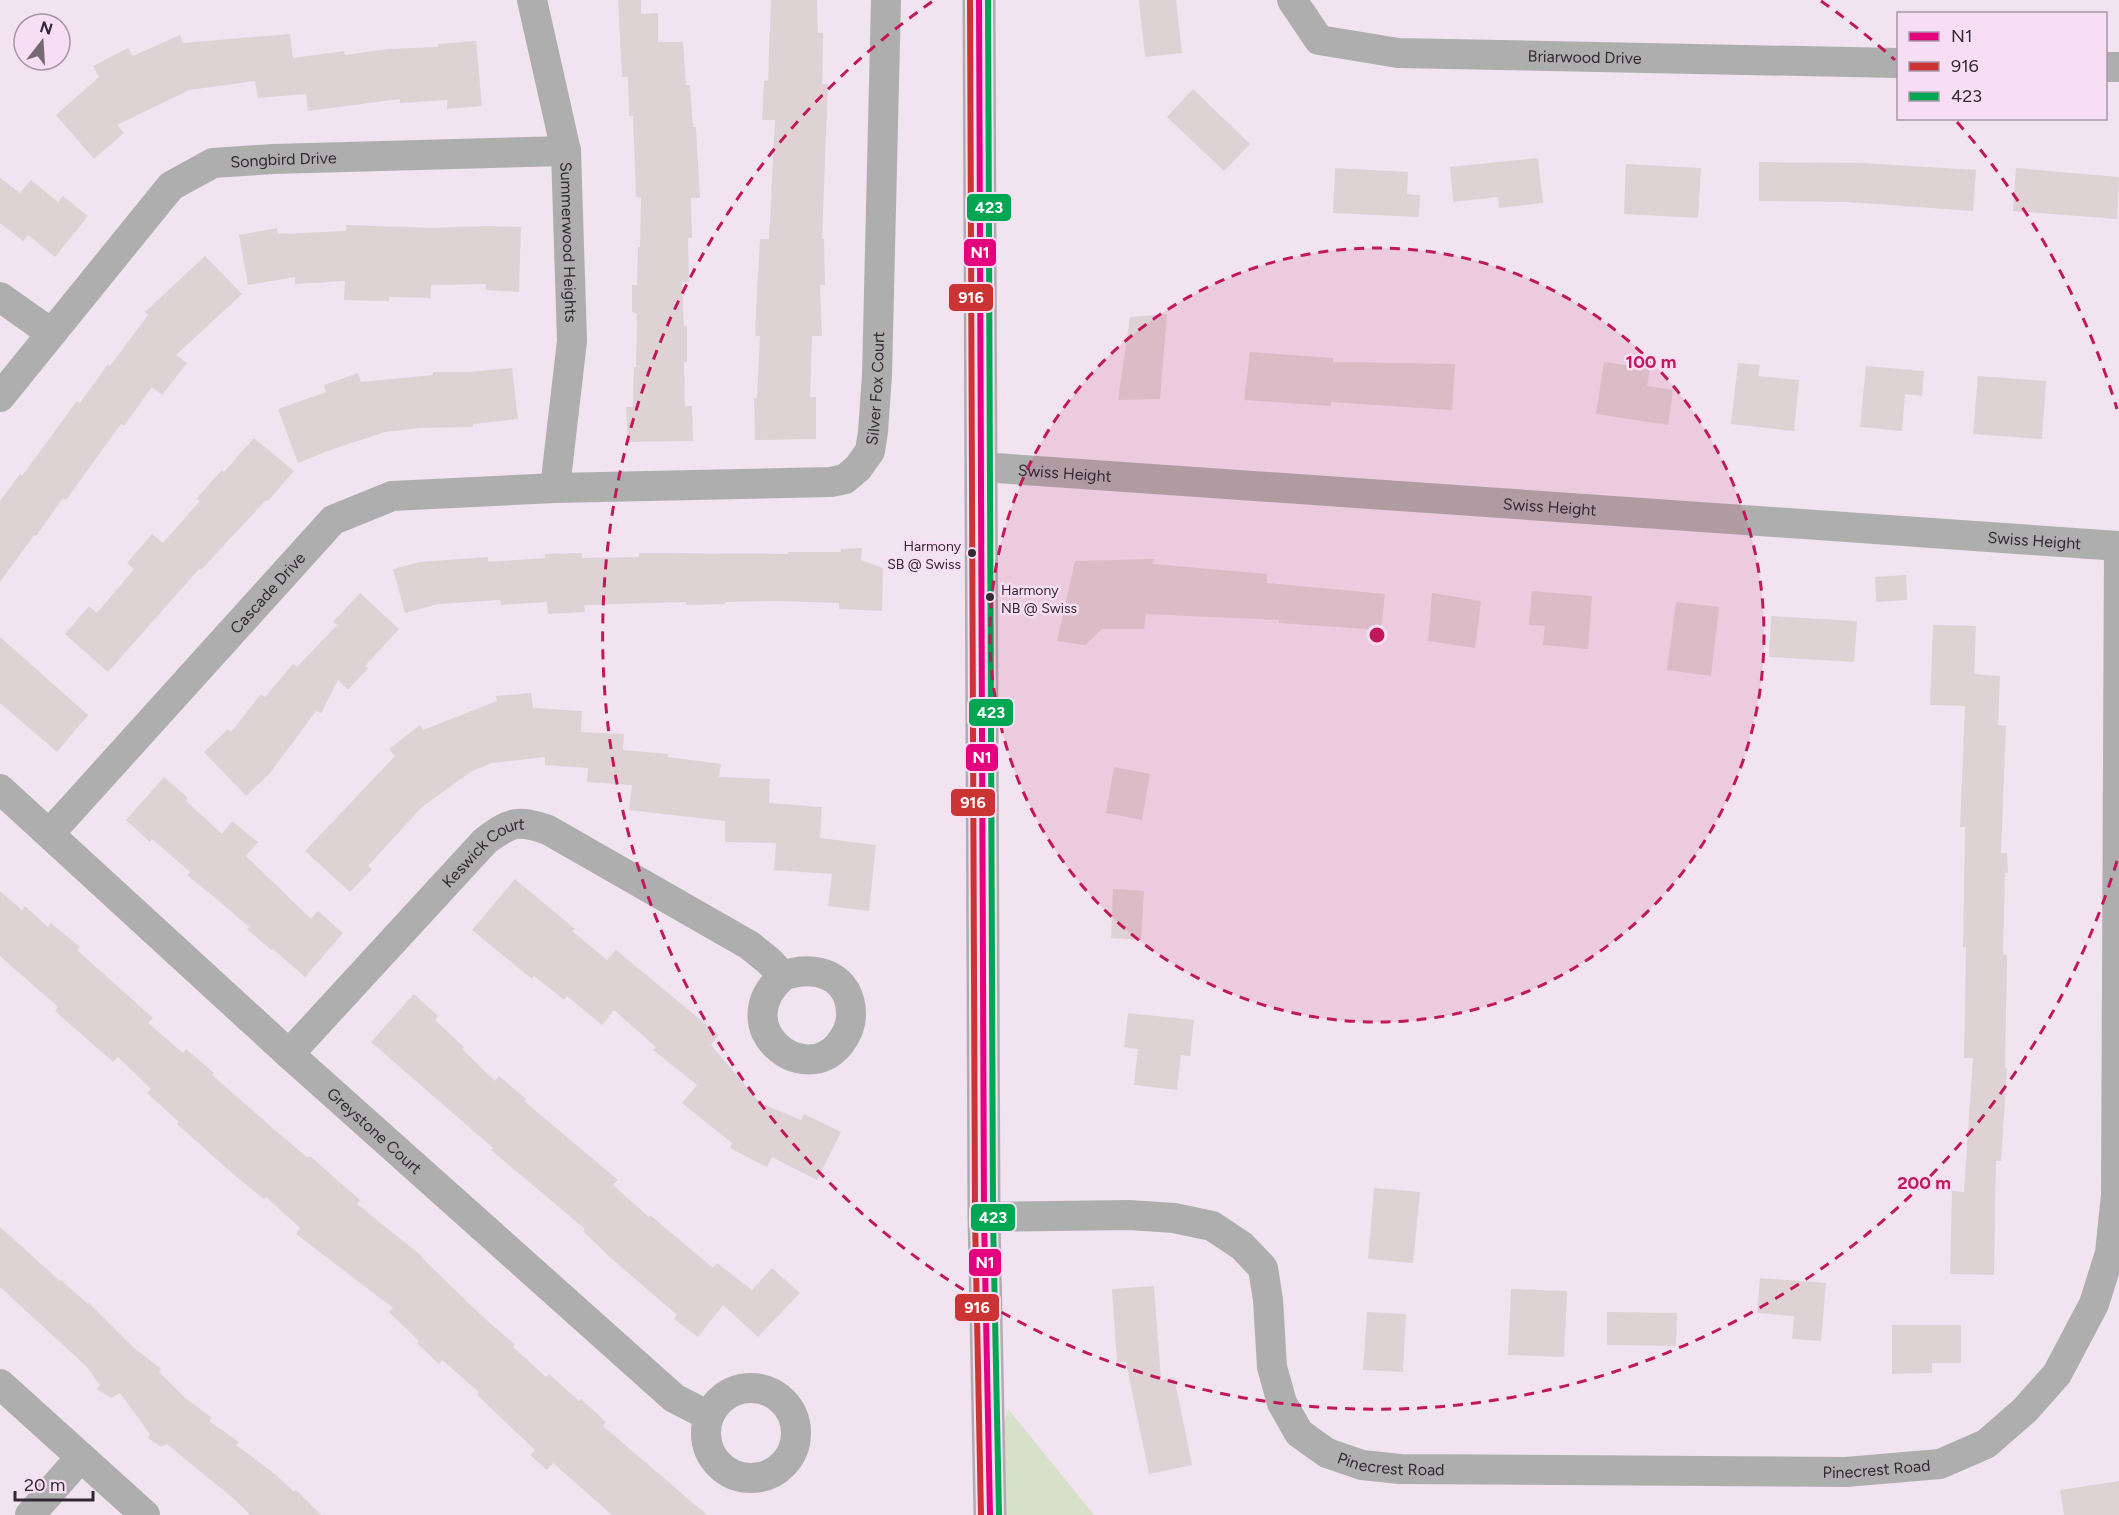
<svg xmlns="http://www.w3.org/2000/svg" width="2119" height="1515" font-family="Figtree,sans-serif">
<rect width="100%" height="100%" fill="#f1e4f0"/>
<polygon fill="#d7e0c8" points="1008,1409 1094,1515 979,1515"/>
<g fill="#ded2d4">
<polygon points="618,0 641,0 641,14 658,13 658,42 683,42 686,85 690,85 693,127 696,127 700,198 691,198 692,238 688,238 689,282 682,282 684,326 687,326 687,362 684,362 685,406 692,406 693,441 628,442 626,407 633,407 634,367 636,367 637,314 632,312 632,285 637,285 638,247 640,247 641,198 636,197 633,116 629,116 628,77 622,77"/>
<polygon points="771,0 817,0 818,33 823,33 822,84 828,84 822,239 824,239 825,285 820,285 822,336 812,336 810,397 816,397 816,439 755,440 754,398 757,398 760,336 755,336 757,291 760,239 769,239 775,120 762,120 764,81 768,81"/>
<polygon points="1139,0 1176,0 1182,53 1145,57"/>
<polygon points="290,34 293,58 344,51 345,55 388,49 438,47 438,44 476,41 482,106 447,109 447,100 400,103 400,99 308,111 306,94 258,98 255,81 189,90 117,125 124,133 94,159 56,115 99,77 93,66 128,48 133,56 180,35 183,43"/>
<polygon points="1193,89 1250,144 1224,171 1167,117"/>
<polygon points="1538,158 1543,203 1499,208 1498,197 1453,202 1450,167"/>
<polygon points="1759,162 1862,163 1976,170 1973,211 1848,202 1759,201"/>
<polygon points="1626,164 1701,168 1698,218 1624,214"/>
<polygon points="1335,168 1408,172 1407,194 1420,195 1419,217 1333,213"/>
<polygon points="2016,168 2119,177 2117,219 2013,211"/>
<polygon points="0,178 20,193 31,180 58,202 63,196 88,216 55,257 28,235 23,241 0,223"/>
<polygon points="346,225 432,228 488,226 521,227 519,292 486,290 486,284 431,285 430,298 389,297 389,301 344,300 345,281 295,284 295,277 248,285 239,235 277,228 278,234 346,231"/>
<polygon points="205,256 242,294 176,355 187,363 162,395 152,387 124,426 121,424 66,500 63,498 36,536 34,535 0,582 0,501 20,474 22,476 77,401 80,403 108,364 110,366 148,315 145,312"/>
<polygon points="1167,314 1160,399 1118,400 1130,317"/>
<polygon points="1250,352 1333,358 1333,362 1455,364 1452,410 1331,402 1331,406 1244,400"/>
<polygon points="1604,362 1650,369 1647,386 1673,390 1668,425 1596,414"/>
<polygon points="1738,363 1760,365 1758,376 1799,380 1794,431 1731,424"/>
<polygon points="1866,366 1924,371 1922,396 1905,394 1902,431 1860,427"/>
<polygon points="512,368 518,419 473,424 473,427 420,428 385,432 333,449 298,463 278,409 326,392 324,385 358,373 361,382 433,375 433,372 469,372"/>
<polygon points="1978,376 2046,381 2042,439 1973,434"/>
<polygon points="254,438 294,471 268,501 266,500 201,570 199,569 108,672 65,634 89,606 97,613 134,569 127,563 152,534 163,543 200,501 196,499 222,470 224,472"/>
<polygon points="862,548 861,560 883,568 882,611 839,609 839,603 776,601 725,602 725,604 686,605 686,602 584,605 585,612 548,614 547,602 501,605 500,600 438,604 405,613 393,569 420,562 488,557 488,562 545,558 545,554 582,553 582,558 639,557 639,553 788,554 788,552 841,552 841,549"/>
<polygon points="1154,559 1153,564 1267,574 1267,583 1385,594 1381,630 1279,623 1279,620 1146,614 1144,629 1102,629 1085,645 1057,641 1075,561"/>
<polygon points="1906,575 1907,600 1876,602 1875,577"/>
<polygon points="1532,591 1592,596 1588,649 1543,645 1545,626 1529,625"/>
<polygon points="360,593 399,629 365,666 368,668 348,690 338,680 321,713 316,711 270,773 246,796 204,752 228,729 231,732 261,694 265,697 293,664 297,667 337,625 333,622"/>
<polygon points="1432,593 1481,601 1475,648 1428,641"/>
<polygon points="1676,602 1719,607 1711,676 1667,670"/>
<polygon points="1771,616 1857,621 1854,662 1769,657"/>
<polygon points="1933,625 1976,626 1974,674 2000,676 1998,725 2006,726 2001,853 2007,853 2008,873 2005,873 2003,954 2007,955 2005,1068 2007,1068 2001,1161 1996,1161 1994,1275 1950,1274 1952,1191 1964,1192 1973,1058 1964,1058 1966,947 1963,947 1965,827 1960,827 1965,706 1930,705"/>
<polygon points="0,637 88,715 57,752 0,703"/>
<polygon points="531,693 533,708 582,711 581,732 624,734 623,750 668,754 668,757 721,764 719,777 770,779 769,803 822,807 820,838 876,845 869,911 828,906 832,874 774,870 776,843 725,842 725,821 629,810 632,785 587,782 588,768 545,765 545,757 492,763 472,771 422,807 368,866 372,869 350,892 305,851 395,756 389,749 420,725 423,730 497,701 496,696"/>
<polygon points="1114,767 1150,774 1142,820 1106,813"/>
<polygon points="164,777 188,798 186,801 222,834 232,821 258,842 246,856 311,919 318,911 343,933 305,977 273,949 271,950 247,929 249,927 213,896 187,875 190,872 152,839 150,842 126,820"/>
<polygon points="515,879 575,929 572,931 607,960 616,950 719,1035 711,1045 760,1103 801,1120 804,1114 841,1132 817,1180 772,1157 767,1167 730,1148 732,1143 682,1103 697,1085 653,1050 656,1047 614,1010 602,1025 567,996 564,1000 534,976 532,979 472,930"/>
<polygon points="1113,889 1144,891 1141,940 1111,938"/>
<polygon points="0,891 22,910 25,906 48,927 51,923 80,947 77,950 153,1018 148,1023 183,1053 186,1049 214,1073 212,1075 276,1131 308,1158 310,1156 360,1200 357,1204 423,1257 422,1258 482,1316 515,1345 513,1347 546,1377 549,1374 579,1401 581,1399 606,1422 603,1426 707,1515 612,1515 553,1463 547,1470 530,1455 535,1450 477,1395 479,1392 442,1360 439,1364 417,1343 419,1341 389,1312 393,1308 296,1234 300,1228 266,1197 264,1199 233,1174 177,1124 179,1122 147,1093 151,1089 118,1057 113,1062 55,1011 58,1007 0,956"/>
<polygon points="414,994 438,1016 435,1020 464,1047 462,1049 495,1081 499,1076 526,1099 524,1101 618,1180 613,1185 649,1217 650,1215 713,1268 717,1263 752,1290 772,1268 800,1293 758,1337 723,1305 698,1337 674,1319 677,1315 612,1259 583,1231 585,1229 491,1150 493,1148 371,1042"/>
<polygon points="1128,1013 1194,1020 1190,1056 1181,1055 1177,1090 1134,1085 1138,1049 1124,1047"/>
<polygon points="1374,1188 1420,1192 1413,1263 1368,1259"/>
<polygon points="0,1227 60,1281 61,1280 88,1304 89,1303 133,1347 161,1369 159,1372 183,1396 212,1418 209,1421 239,1442 236,1445 275,1474 294,1492 296,1490 321,1515 250,1515 234,1499 167,1444 161,1447 148,1438 150,1434 120,1393 111,1398 97,1389 100,1385 86,1366 0,1287"/>
<polygon points="1760,1278 1826,1283 1821,1341 1792,1339 1794,1316 1757,1313"/>
<polygon points="1154,1286 1161,1380 1174,1377 1192,1465 1149,1474 1126,1362 1117,1363 1112,1289"/>
<polygon points="1511,1289 1567,1291 1564,1357 1508,1355"/>
<polygon points="1367,1312 1406,1314 1403,1372 1363,1370"/>
<polygon points="1607,1312 1677,1313 1676,1346 1607,1345"/>
<polygon points="1892,1325 1961,1325 1961,1363 1932,1363 1932,1373 1892,1374"/>
<polygon points="2119,1481 2119,1515 2064,1515 2060,1490"/>
</g>
<g fill="none" stroke-linecap="round" stroke-linejoin="round">
<g stroke="#aeaeae" stroke-width="30">
<path id="s1" d="M532,0L566,151L572,341L555,488"/>
<path id="s2" d="M1292,0L1319,40L1398,53L1898,63"/>
<polyline points="2106,67 2119,67"/>
<polyline points="0,297 51,333"/>
<path id="s3" d="M0,397L171,186L213,163L273,159L566,151"/>
<path id="s4" d="M981,467L2119,546"/>
<path id="s5" d="M0,789L289,1054L674,1398L709,1416"/>
<path id="s6" d="M50,833L333,520L392,496L555,488L831,482L845,479L858,468L870,451L873,432L877,375L886,0"/>
<path id="s7" d="M289,1054L485,841C511,822 517,819 548,830L749,945L769,961L783,976C815,963 852,976 851,1016C851,1027 846,1036 839,1045C802,1088 726,1026 783,976"/>
<path id="s8" d="M984,1217L1129,1215L1174,1218L1212,1226L1242,1246L1263,1268L1268,1300L1272,1367L1282,1403L1299,1433L1327,1453L1362,1465L1400,1469L1846,1472L1940,1464L1986,1444L2025,1410L2057,1374L2094,1304L2110,1253L2116,1195L2119,546"/>
<polyline points="0,1384 145,1515"/>
<circle cx="751" cy="1433" r="45"/>
<polyline points="30,1515 81,1457"/>
</g>
<polyline stroke="#aeadae" stroke-width="33" points="979,0 984,1217 990,1515"/>
<defs>
<polyline id="bus-1" points="979,0 984,1217 990,1515"/>
<polyline id="bus-2" points="970,0 975,1217 981,1515"/>
<polyline id="bus-3" points="988,0 993,1217 999,1515"/>
</defs>
<use href="#bus-1" stroke="#f7def5" stroke-width="10"/>
<use href="#bus-2" stroke="#f7def5" stroke-width="10"/>
<use href="#bus-3" stroke="#f7def5" stroke-width="10"/>
<use href="#bus-1" stroke="#e5007d" stroke-width="6"/>
<use href="#bus-2" stroke="#c33" stroke-width="6"/>
<use href="#bus-3" stroke="#00a651" stroke-width="6"/>
</g>
<circle cx="1377" cy="635" r="387" fill="#c2185b" fill-opacity=".12"/>
<g fill="none" stroke="#c2185b" stroke-width="3" stroke-dasharray="10 8">
<circle cx="1377" cy="635" r="387"/>
<path d="M2117 861A774 774 0 1 1 933 1M1821 1A774 774 0 0 1 1895 60M1957 122A774 774 0 0 1 2117 409"/>
</g>
<g fill="#322932" stroke="#f7def5" stroke-width="2">
<circle cx="972" cy="553" r="5"/>
<circle cx="990" cy="597" r="5"/>
</g>
<g text-anchor="middle" stroke-width="5" stroke-linejoin="round" paint-order="stroke">
<g font-size="14" fill="#322932" stroke="#f7def5" text-anchor="end">
<text x="961" y="551">Harmony<tspan x="961" dy="18">SB @ Swiss</tspan></text>
<text x="1001" y="595" text-anchor="start">Harmony<tspan x="1001" dy="18">NB @ Swiss</tspan></text>
</g>
<g font-size="16" fill="#322932" stroke="#f7def5">
<text dy="6" stroke="none"><textPath href="#s2" startOffset="315">Briarwood Drive</textPath></text>
<text dy="6" stroke="none"><textPath href="#s3" startOffset="390">Songbird Drive</textPath></text>
<text dy="6" stroke="none"><textPath href="#s1" startOffset="246">Summerwood Heights</textPath></text>
<text dy="6" stroke="none"><textPath href="#s6" startOffset="1040">Silver Fox Court</textPath></text>
<text dy="6" stroke="none"><textPath href="#s4" startOffset="84">Swiss Height</textPath></text>
<text dy="6" stroke="none"><textPath href="#s4" startOffset="570">Swiss Height</textPath></text>
<text dy="6" stroke="none"><textPath href="#s4" startOffset="1056">Swiss Height</textPath></text>
<text dy="6" stroke="none"><textPath href="#s6" startOffset="324">Cascade Drive</textPath></text>
<text dy="6" stroke="none"><textPath href="#s7" startOffset="282">Keswick Court</textPath></text>
<text dy="6" stroke="none"><textPath href="#s5" startOffset="507">Greystone Court</textPath></text>
<text dy="6" stroke="none"><textPath href="#s8" startOffset="567">Pinecrest Road</textPath></text>
<text dy="6" stroke="none"><textPath href="#s8" startOffset="1053">Pinecrest Road</textPath></text>
</g>
</g>
<circle cx="1377" cy="635" r="9" fill="#c2185b" stroke="#f7def5" stroke-width="3"/>
<g font-size="18" text-anchor="middle" font-weight="bold" fill="#c2185b" stroke="#f7def5" stroke-width="5" stroke-linejoin="round" paint-order="stroke">
<text x="1651" y="368">100 m</text>
<text x="1924" y="1189">200 m</text>
</g>
<g stroke="#f7def5" stroke-width="2">
<rect x="966" y="193" width="46" height="29" rx="6" fill="#00a651"/>
<rect x="963" y="238" width="34" height="29" rx="6" fill="#e5007d"/>
<rect x="948" y="283" width="46" height="29" rx="6" fill="#c33"/>
<rect x="968" y="698" width="46" height="29" rx="6" fill="#00a651"/>
<rect x="965" y="743" width="34" height="29" rx="6" fill="#e5007d"/>
<rect x="950" y="788" width="46" height="29" rx="6" fill="#c33"/>
<rect x="970" y="1203" width="46" height="29" rx="6" fill="#00a651"/>
<rect x="968" y="1248" width="34" height="29" rx="6" fill="#e5007d"/>
<rect x="954" y="1293" width="46" height="29" rx="6" fill="#c33"/>
</g>
<g font-size="16" text-anchor="middle" font-weight="bold" fill="#fff">
<text x="989" y="213">423</text>
<text x="980" y="258">N1</text>
<text x="971" y="303">916</text>
<text x="991" y="718">423</text>
<text x="982" y="763">N1</text>
<text x="973" y="808">916</text>
<text x="993" y="1223">423</text>
<text x="985" y="1268">N1</text>
<text x="977" y="1313">916</text>
</g>
<rect x="1897" y="12" width="210" height="108" fill="#f7def5" stroke="#a896a7" stroke-width="1.5"/>
<rect x="1909" y="32" width="30" height="9" fill="#e5007d" stroke="#a896a7" stroke-width="1.5"/>
<text x="1951" y="42" font-size="18" fill="#322932">N1</text>
<rect x="1909" y="62" width="30" height="9" fill="#cc3333" stroke="#a896a7" stroke-width="1.5"/>
<text x="1951" y="72" font-size="18" fill="#322932">916</text>
<rect x="1909" y="92" width="30" height="9" fill="#00a651" stroke="#a896a7" stroke-width="1.5"/>
<text x="1951" y="102" font-size="18" fill="#322932">423</text>
<g transform="translate(42 42) rotate(17)"><circle r="28" fill="#f7def5" stroke="#a896a7" stroke-width="1.5"/>
<path d="M0-4.5L10 22L0 15L-10 22Z" fill="#756a74"/>
<text y="-9" font-size="16" font-weight="bold" text-anchor="middle" fill="#322932">N</text>
</g>
<path d="M15 1491v9h78v-9" fill="none" stroke="#322932" stroke-width="3"/>
<text x="24" y="1491" font-size="18" fill="#322932" stroke="#f7def5" stroke-width="4.5" paint-order="stroke">20 m</text>
</svg>
